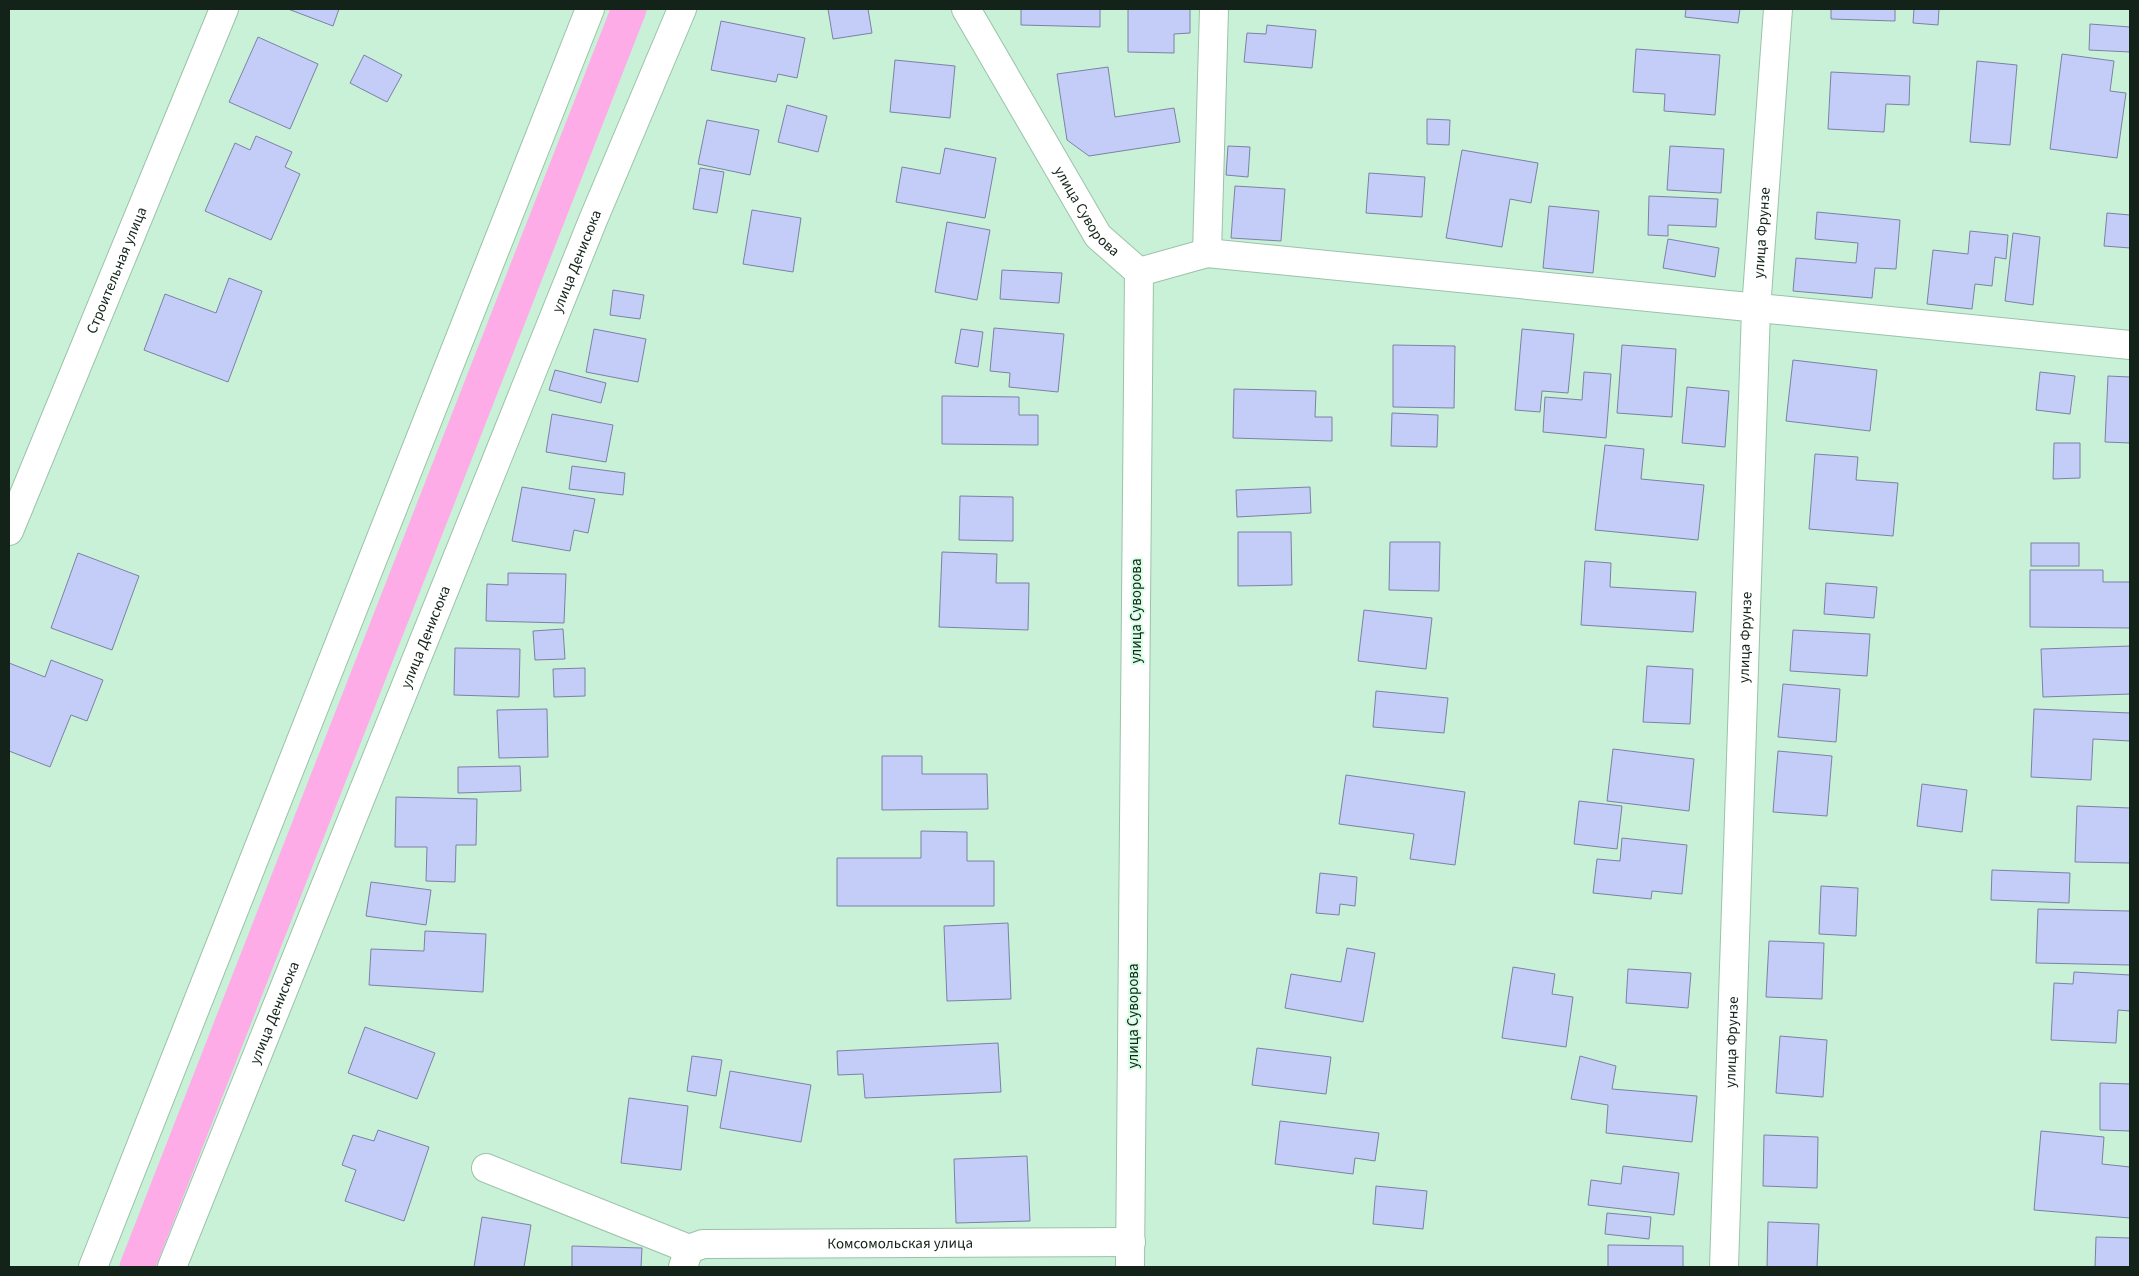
<svg xmlns="http://www.w3.org/2000/svg" width="2139" height="1276" font-family="'Source Sans 3',sans-serif">
<rect width="100%" height="100%" fill="#c9f1d7"/>
<g fill="none" stroke-linecap="round" stroke-linejoin="round">
<polyline stroke="#feace8" stroke-width="35" points="137,1267 629,9"/>
</g>
<g fill="#c4cdf7" stroke="#7b82a5">
<polygon points="288,9 339,9 333,26"/>
<polygon points="828,9 868,9 872,33 833,39"/>
<polygon points="1021,9 1100,9 1100,27 1021,25"/>
<polygon points="1128,9 1190,9 1190,33 1174,34 1174,53 1128,52"/>
<polygon points="1686,9 1740,9 1738,23 1685,17"/>
<polygon points="1831,9 1895,9 1895,21 1831,19"/>
<polygon points="1914,9 1939,9 1938,25 1913,23"/>
<polygon points="721,21 805,38 797,78 778,74 776,82 711,70"/>
<polygon points="2090,24 2130,27 2130,52 2089,50"/>
<polygon points="1267,25 1316,30 1312,68 1244,62 1247,33 1266,34"/>
<polygon points="258,37 318,64 290,129 229,102"/>
<polygon points="1636,49 1720,55 1715,115 1664,111 1665,94 1633,92"/>
<polygon points="2062,54 2114,61 2110,91 2126,93 2117,158 2050,149"/>
<polygon points="364,55 402,75 387,102 350,83"/>
<polygon points="895,60 955,66 950,118 890,112"/>
<polygon points="1977,61 2017,65 2010,145 1970,142"/>
<polygon points="1108,67 1115,117 1174,108 1180,142 1089,156 1067,140 1057,74"/>
<polygon points="1831,72 1910,76 1909,105 1886,104 1884,132 1828,129"/>
<polygon points="787,105 827,116 818,152 778,142"/>
<polygon points="1427,119 1450,120 1449,145 1427,144"/>
<polygon points="707,120 759,130 750,175 698,164"/>
<polygon points="256,136 292,152 285,167 300,174 271,240 205,211 235,143 250,150"/>
<polygon points="1228,146 1250,147 1248,177 1226,175"/>
<polygon points="1670,146 1724,149 1721,193 1667,190"/>
<polygon points="945,148 996,158 985,218 896,202 902,167 940,174"/>
<polygon points="1462,150 1538,163 1531,203 1510,199 1502,247 1446,238"/>
<polygon points="700,168 724,172 717,213 693,209"/>
<polygon points="1369,173 1425,177 1422,217 1366,213"/>
<polygon points="1235,186 1285,189 1281,241 1231,238"/>
<polygon points="1649,196 1718,199 1716,227 1668,225 1668,236 1648,235"/>
<polygon points="1549,206 1599,211 1593,273 1543,268"/>
<polygon points="752,210 801,218 793,272 743,264"/>
<polygon points="1817,212 1900,220 1896,269 1875,268 1872,298 1793,291 1796,258 1856,263 1858,243 1815,239"/>
<polygon points="2107,213 2130,215 2130,248 2104,246"/>
<polygon points="947,222 990,230 977,300 935,292"/>
<polygon points="1970,231 2008,235 2006,259 1995,257 1992,286 1975,284 1972,309 1927,304 1933,250 1968,254"/>
<polygon points="2013,233 2040,237 2033,305 2005,301"/>
<polygon points="1668,239 1719,248 1715,277 1663,268"/>
<polygon points="1002,270 1062,273 1059,303 1000,299"/>
<polygon points="229,278 262,291 228,382 144,350 165,294 216,313"/>
<polygon points="613,290 644,295 640,319 610,315"/>
<polygon points="994,328 1064,334 1058,392 1009,387 1010,373 990,371"/>
<polygon points="594,329 646,339 638,382 586,372"/>
<polygon points="961,329 983,332 978,367 955,363"/>
<polygon points="1522,329 1574,334 1568,393 1542,391 1540,412 1515,410"/>
<polygon points="1393,345 1455,346 1454,408 1393,407"/>
<polygon points="1622,345 1676,349 1672,417 1617,413"/>
<polygon points="1793,360 1877,370 1870,431 1786,421"/>
<polygon points="555,370 606,383 601,403 549,390"/>
<polygon points="1584,372 1611,374 1606,438 1543,432 1545,397 1582,400"/>
<polygon points="2040,372 2075,376 2070,414 2036,410"/>
<polygon points="2108,376 2130,377 2130,443 2105,442"/>
<polygon points="1687,387 1729,391 1725,447 1682,443"/>
<polygon points="1234,389 1316,391 1315,417 1332,417 1332,441 1233,438"/>
<polygon points="942,396 1019,397 1019,415 1038,415 1038,445 942,444"/>
<polygon points="1392,413 1438,415 1437,447 1391,446"/>
<polygon points="552,414 613,425 606,462 546,452"/>
<polygon points="2054,443 2080,443 2080,478 2053,479"/>
<polygon points="1605,445 1644,449 1641,479 1704,485 1698,540 1595,530"/>
<polygon points="1815,454 1858,457 1856,480 1898,483 1893,536 1809,529"/>
<polygon points="572,466 625,473 623,495 569,489"/>
<polygon points="522,487 595,499 588,533 574,530 570,551 512,541"/>
<polygon points="1310,487 1311,513 1237,517 1236,490"/>
<polygon points="960,496 1013,497 1013,541 959,540"/>
<polygon points="1238,532 1291,532 1292,585 1238,586"/>
<polygon points="1390,542 1440,542 1439,591 1389,590"/>
<rect x="2031" y="543" width="48" height="23"/>
<polygon points="942,552 997,554 996,583 1029,583 1028,630 939,627"/>
<polygon points="78,553 139,576 112,650 51,628"/>
<polygon points="1585,561 1611,563 1610,587 1696,592 1693,632 1581,625"/>
<polygon points="2030,570 2103,570 2103,582 2130,582 2130,628 2030,627"/>
<polygon points="508,573 566,574 564,623 486,621 487,584 508,585"/>
<polygon points="1826,583 1877,587 1874,618 1824,614"/>
<polygon points="1364,610 1432,618 1426,669 1358,661"/>
<polygon points="563,629 565,659 535,660 533,631"/>
<polygon points="1793,630 1870,634 1867,676 1790,671"/>
<polygon points="2130,646 2130,694 2043,697 2041,649"/>
<polygon points="455,648 520,649 519,697 454,695"/>
<polygon points="51,660 103,680 87,721 71,715 50,767 9,751 9,663 45,677"/>
<polygon points="1647,666 1693,669 1690,724 1643,722"/>
<polygon points="585,668 585,696 554,697 553,669"/>
<polygon points="1783,684 1840,689 1836,742 1778,737"/>
<polygon points="1376,691 1448,698 1444,733 1373,727"/>
<polygon points="547,709 548,757 499,758 497,710"/>
<polygon points="2034,709 2130,713 2130,741 2093,739 2091,780 2031,777"/>
<polygon points="1613,749 1694,759 1689,811 1607,801"/>
<polygon points="1778,751 1832,756 1827,816 1773,812"/>
<polygon points="882,756 922,756 922,774 987,774 988,809 882,810"/>
<polygon points="520,766 521,791 458,793 458,767"/>
<polygon points="1346,775 1465,792 1455,865 1410,859 1414,834 1339,824"/>
<polygon points="1922,784 1967,790 1962,832 1917,826"/>
<polygon points="396,797 477,799 476,845 456,845 455,882 426,881 427,847 395,847"/>
<polygon points="1579,801 1622,806 1617,849 1574,844"/>
<polygon points="2077,806 2130,808 2130,863 2075,862"/>
<polygon points="921,831 967,832 967,861 994,861 994,906 837,906 837,858 921,858"/>
<polygon points="1622,838 1687,845 1682,894 1652,891 1651,899 1593,893 1597,859 1620,861"/>
<polygon points="1992,870 2070,873 2069,903 1991,900"/>
<polygon points="1320,873 1357,877 1355,906 1340,904 1339,915 1316,913"/>
<polygon points="371,882 431,890 426,925 366,916"/>
<polygon points="1821,886 1858,888 1856,936 1819,934"/>
<polygon points="2038,909 2130,911 2130,965 2036,963"/>
<polygon points="1008,923 1011,999 947,1001 944,926"/>
<polygon points="425,931 486,934 483,992 369,985 371,949 424,951"/>
<polygon points="1769,941 1824,943 1822,999 1766,997"/>
<polygon points="1347,948 1375,953 1363,1022 1285,1008 1291,974 1341,982"/>
<polygon points="1513,967 1555,974 1552,994 1573,997 1566,1047 1502,1038"/>
<polygon points="1628,969 1691,973 1688,1008 1626,1003"/>
<polygon points="2074,972 2130,975 2130,1011 2118,1010 2116,1043 2051,1040 2054,983 2073,984"/>
<polygon points="365,1027 435,1053 417,1099 348,1073"/>
<polygon points="1780,1036 1827,1040 1823,1097 1776,1093"/>
<polygon points="998,1043 1001,1092 865,1098 863,1074 838,1075 837,1051"/>
<polygon points="1257,1048 1331,1057 1326,1094 1252,1085"/>
<polygon points="692,1056 722,1060 716,1096 687,1091"/>
<polygon points="1580,1056 1616,1066 1612,1089 1697,1096 1692,1142 1606,1133 1608,1105 1571,1099"/>
<polygon points="730,1071 811,1085 801,1142 720,1128"/>
<polygon points="2100,1083 2130,1084 2130,1131 2100,1130"/>
<polygon points="629,1098 688,1106 681,1170 621,1163"/>
<polygon points="1280,1121 1379,1133 1375,1161 1355,1158 1353,1174 1275,1164"/>
<polygon points="378,1130 429,1147 404,1221 345,1201 356,1170 342,1165 353,1135 374,1141"/>
<polygon points="2041,1131 2104,1137 2102,1164 2130,1167 2130,1218 2034,1210"/>
<polygon points="1764,1135 1818,1137 1817,1188 1763,1186"/>
<polygon points="1027,1156 1030,1221 956,1223 954,1159"/>
<polygon points="1623,1166 1679,1173 1674,1215 1588,1205 1591,1180 1621,1184"/>
<polygon points="1376,1186 1427,1191 1423,1229 1373,1224"/>
<polygon points="1607,1213 1651,1217 1649,1239 1605,1234"/>
<polygon points="482,1217 531,1225 524,1267 474,1267"/>
<polygon points="1768,1222 1819,1224 1817,1267 1767,1267"/>
<polygon points="2096,1237 2130,1238 2130,1267 2095,1267"/>
<polygon points="1608,1245 1683,1246 1683,1267 1608,1267"/>
<polygon points="572,1246 642,1248 641,1267 572,1267"/>
</g>
<g fill="none" stroke-linecap="round" stroke-linejoin="round">
<defs>
<g id="minor">
<path id="s1" d="M966,9L1098,236L1139,272L1130,1267"/>
<polyline points="1207,253 1214,9"/>
<polyline points="1139,272 1207,253 2130,345"/>
<path id="s2" d="M9,531L224,9"/>
<polyline points="486,1168 689,1249"/>
<polyline points="93,1267 590,9"/>
<path id="s3" d="M172,1267L593,220L682,9"/>
<path id="s4" d="M683,1267L689,1249L703,1244L1131,1242"/>
<path id="s5" d="M1724,1267L1756,309L1778,9"/>
</g>
</defs>
<use href="#minor" stroke="#9bc2a9" stroke-width="30"/>
<use href="#minor" stroke="#fff" stroke-width="28"/>
</g>
<g text-anchor="middle" stroke-width="4" stroke-linejoin="round" paint-order="stroke">
<g font-size="15" fill="#142319" stroke="#d6fee4">
<text dy="5" stroke="none"><textPath href="#s1" startOffset="236">улица Суворова</textPath></text>
<text dy="5" stroke="none"><textPath href="#s5" startOffset="1035">улица Фрунзе</textPath></text>
<text dy="5" stroke="none"><textPath href="#s3" startOffset="1084">улица Денисюка</textPath></text>
<text dy="5" stroke="none"><textPath href="#s2" startOffset="282">Строительная улица</textPath></text>
<text transform="translate(1136 611) rotate(-90)" y="5">улица Суворова</text>
<text dy="5" stroke="none"><textPath href="#s3" startOffset="679">улица Денисюка</textPath></text>
<text dy="5" stroke="none"><textPath href="#s5" startOffset="630">улица Фрунзе</textPath></text>
<text dy="5" stroke="none"><textPath href="#s3" startOffset="274">улица Денисюка</textPath></text>
<text transform="translate(1133 1016) rotate(-90)" y="5">улица Суворова</text>
<text dy="5" stroke="none"><textPath href="#s5" startOffset="225">улица Фрунзе</textPath></text>
<text dy="5" stroke="none"><textPath href="#s4" startOffset="231">Комсомольская улица</textPath></text>
</g>
</g>
<rect width="2139" height="1276" fill="none" stroke="#142319" stroke-width="20"/>
</svg>
